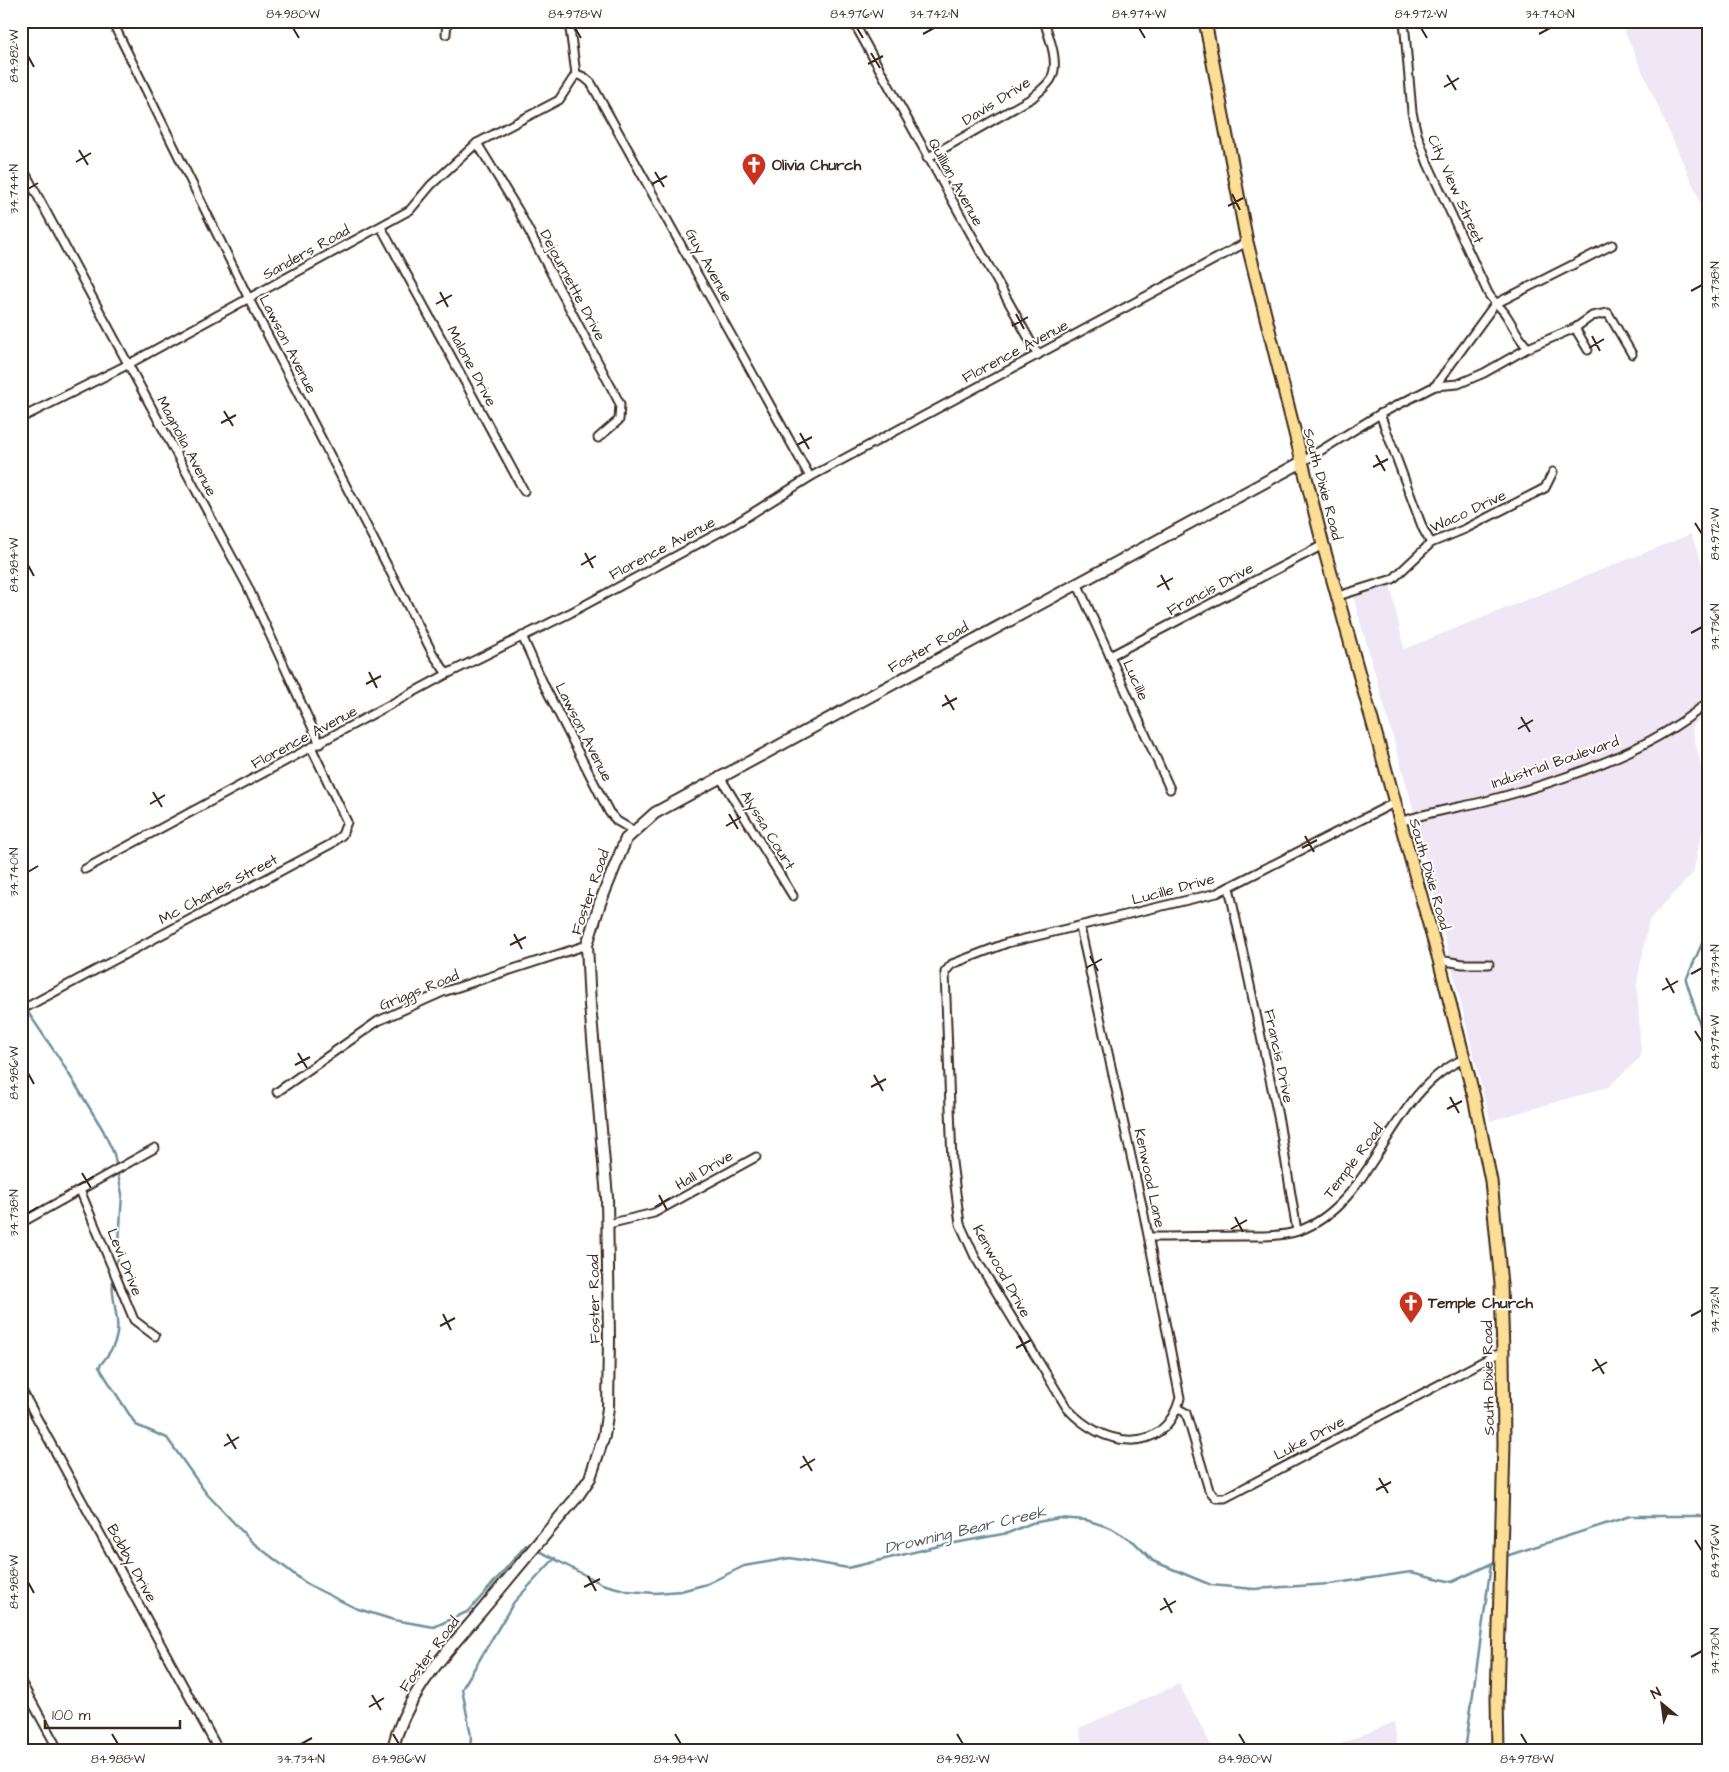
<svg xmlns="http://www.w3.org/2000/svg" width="1729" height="1772" font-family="'Architects Daughter',sans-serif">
<rect width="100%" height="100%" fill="#fff"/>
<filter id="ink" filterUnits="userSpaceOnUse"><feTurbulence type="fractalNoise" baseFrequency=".02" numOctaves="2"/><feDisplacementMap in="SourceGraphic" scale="10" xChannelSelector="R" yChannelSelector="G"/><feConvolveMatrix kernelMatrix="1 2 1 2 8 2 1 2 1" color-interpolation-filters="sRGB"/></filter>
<g filter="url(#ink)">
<g fill="#efe7f5">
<polygon points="1642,21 1708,21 1708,229 1697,194 1624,30"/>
<polygon points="1691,534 1708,580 1708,707 1692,728 1708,795 1708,804 1693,873 1649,920 1637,983 1641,1057 1608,1087 1490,1121 1410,797 1353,596 1390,583 1404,649"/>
<polygon points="1179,1684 1214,1751 1084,1751 1079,1728"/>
<polygon points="1394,1722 1398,1751 1323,1751"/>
</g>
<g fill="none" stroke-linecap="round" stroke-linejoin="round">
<g stroke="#6f919e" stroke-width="2.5">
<polyline points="1708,930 1686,980 1703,1034 1708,1038"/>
<polyline points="21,1002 61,1061 103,1130 114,1154 122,1194 118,1259 115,1270"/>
<path d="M114,1275C108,1297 124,1323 114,1344C111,1352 104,1360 99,1367L136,1425L167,1438L206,1493L252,1542L307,1584L355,1608L394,1620L434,1627L469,1611L526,1545"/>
<polyline points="541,1552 602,1584 628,1591 655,1593 681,1591 707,1584 744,1566 790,1558 848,1568 939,1546 1008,1533 1032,1523 1059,1518 1086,1520 1111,1528 1134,1542 1153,1561 1211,1585 1254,1589 1330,1584 1411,1572 1452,1582 1497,1561"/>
<polyline points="1506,1556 1630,1516 1708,1516"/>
<polyline points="470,1751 471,1736 462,1689 514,1602 555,1558"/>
<polyline points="1465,1751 1491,1564"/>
</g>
<defs>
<g id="street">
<polyline points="112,21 249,299 433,654 447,674"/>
<polyline points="574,21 570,29 576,74"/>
<polyline points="853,21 1038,355"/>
<path d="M1404,21L1412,112L1417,134L1428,164L1488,293C1493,302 1501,307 1506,315C1514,327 1518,338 1528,348"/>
<polyline points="446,34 447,21"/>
<polyline points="576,74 584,77 591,83 810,477"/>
<polyline points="477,143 518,210 620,404 619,420 598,438"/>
<path d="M927,158L1032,98C1038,92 1049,85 1052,77C1059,61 1049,37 1044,21"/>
<polyline points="21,165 247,585 320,744"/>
<polyline points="381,227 524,491"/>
<polyline points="1575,328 1588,350"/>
<polyline points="1435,386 1495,304 1612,245"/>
<polyline points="1380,414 1423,529 1431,543"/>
<polyline points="21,418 127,365 410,210 431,185 477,143 559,100 576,74"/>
<polyline points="1302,462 1380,414 1435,386 1458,384 1484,373 1528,348 1575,328 1592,316 1608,313 1632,354"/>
<polyline points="1077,583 1170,789"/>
<polyline points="1338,596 1393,579 1431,543 1465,529 1545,488 1553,472"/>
<polyline points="522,636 544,685 609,812 617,821 634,831"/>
<polyline points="1110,656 1323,545"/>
<polyline points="720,777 793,896"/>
<path d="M1400,822C1428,812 1457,808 1486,801C1559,782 1650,752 1708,702"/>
<polyline points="85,869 447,674 570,613 735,524 810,477 1247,242"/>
<polyline points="1229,887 1279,1121 1297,1231"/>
<path d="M1080,927L1143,1210L1180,1398C1164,1459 1100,1446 1067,1408L975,1257L960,1224L952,1162L945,972L952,964L1007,943L1217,893L1394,803"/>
<polyline points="1439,960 1463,964 1489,964"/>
<polyline points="21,1010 331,844 342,835 347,822 312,749"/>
<polyline points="277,1092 378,1021 443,992 587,945"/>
<polyline points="80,1190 134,1320 155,1336"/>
<polyline points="21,1223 155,1148"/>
<polyline points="608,1224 654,1213 756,1157"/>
<path d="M1149,1237C1180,1237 1210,1236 1241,1236C1259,1236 1280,1237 1298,1231C1376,1204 1388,1091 1464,1059"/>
<polyline points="21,1389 219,1751"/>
<polyline points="1177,1408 1186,1413 1209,1490 1216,1498 1225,1498 1495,1355 1503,1354"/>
<polyline points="21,1682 59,1751"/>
</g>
<path id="secondary" d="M392,1751C406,1692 446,1653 484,1608C515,1571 546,1533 577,1497L590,1478L604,1436L608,1408L609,1338L607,1197L590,1005L587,945L600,903L626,839L655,813L1302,462"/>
<polyline id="primary" points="1205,21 1247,242 1323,545 1439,960 1474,1097 1491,1181 1501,1284 1503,1354 1504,1445 1497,1699 1498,1751"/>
</defs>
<use href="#street" stroke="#3b2a1e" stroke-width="11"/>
<use href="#secondary" stroke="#3b2a1e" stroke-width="14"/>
<use href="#primary" stroke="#3b2a1e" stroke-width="15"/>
<use href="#street" stroke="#fff" stroke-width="7"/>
<use href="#secondary" stroke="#fff" stroke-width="10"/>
<use href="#primary" stroke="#fcde96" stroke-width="11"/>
</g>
</g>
<path fill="none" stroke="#3b2a1e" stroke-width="2" d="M293,28L299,38M575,28L581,38M857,28L863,38M1139,28L1145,38M1421,28L1427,38M923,34L934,28M1539,34L1550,28M871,53L880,68M28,56L34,67M868,64L883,56M1447,75L1456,90M1444,87L1459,78M79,150L88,165M76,162L91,153M655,172L664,187M652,184L667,176M28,189L38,183M1232,194L1240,210M1228,206L1243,198M1691,291L1702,285M440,292L448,307M436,304L452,295M1016,314L1024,329M1012,326L1028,317M1592,336L1600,351M1589,348L1604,339M224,411L233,426M221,423L236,415M800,433L809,449M797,445L812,437M1376,455L1385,471M1373,467L1388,459M1695,523L1702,534M585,553L593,568M28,565L34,576M581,565L596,556M1161,575L1169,590M1157,587L1173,578M1691,633L1702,627M369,672L377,688M366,684L381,676M945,695L954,710M942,706L957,698M1521,717L1530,732M1518,729L1533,720M153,792L162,807M150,804L165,795M729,814L738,829M726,826L741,817M1305,836L1314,852M1302,848L1317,840M28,872L38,866M514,934L522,949M510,945L526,937M1090,956L1098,971M1086,968L1102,959M1691,974L1702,968M1666,978L1674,993M1662,990L1678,981M1695,1031L1702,1042M298,1053L307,1068M295,1065L310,1057M28,1073L34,1084M874,1075L883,1091M871,1087L886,1079M1450,1097L1459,1113M1447,1109L1462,1101M82,1173L91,1188M79,1185L94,1176M659,1195L667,1210M655,1207L670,1198M28,1213L38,1207M1235,1217L1243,1232M1231,1229L1247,1220M443,1314L451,1330M1691,1316L1702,1310M440,1326L455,1318M1019,1336L1027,1352M1016,1348L1031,1340M1595,1359L1604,1374M1592,1371L1607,1362M227,1434L236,1449M224,1446L239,1437M803,1456L812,1471M800,1468L815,1459M1379,1478L1388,1493M1376,1490L1391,1482M1695,1540L1702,1551M588,1576L596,1591M28,1582L34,1593M584,1587L600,1579M1164,1598L1172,1613M1160,1610L1176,1601M1691,1657L1702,1651M372,1695L381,1710M369,1707L384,1698M112,1734L118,1744M393,1734L399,1744M675,1734L681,1744M957,1734L963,1744M1239,1734L1245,1744M1521,1734L1527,1744M301,1744L312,1738"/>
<defs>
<symbol id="church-pin" viewBox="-11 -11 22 30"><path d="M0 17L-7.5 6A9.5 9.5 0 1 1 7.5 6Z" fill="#c8321e" stroke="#fff"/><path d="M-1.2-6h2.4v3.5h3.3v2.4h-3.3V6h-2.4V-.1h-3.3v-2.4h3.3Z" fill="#fff"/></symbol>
</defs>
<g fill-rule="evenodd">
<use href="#church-pin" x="740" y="151" width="28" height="38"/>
<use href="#church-pin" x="1397" y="1289" width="28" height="38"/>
</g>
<g text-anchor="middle" stroke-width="4" stroke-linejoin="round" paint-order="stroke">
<g font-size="15" fill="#3b2a1e" stroke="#fff">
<text transform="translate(996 101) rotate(-32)" y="5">Davis Drive</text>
<text transform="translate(956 182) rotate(61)" y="5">Quillian Avenue</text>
<text transform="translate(1456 189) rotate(66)" y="5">City View Street</text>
<text transform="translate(306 252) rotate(-29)" y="5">Sanders Road</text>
<text transform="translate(709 265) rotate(61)" y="5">Guy Avenue</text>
<text transform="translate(573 285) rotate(62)" y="5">Dejournette Drive</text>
<text transform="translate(288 344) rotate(63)" y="5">Lawson Avenue</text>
<text transform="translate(1015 351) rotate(-28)" y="5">Florence Avenue</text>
<text transform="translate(472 366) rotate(62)" y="5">Malone Drive</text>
<text transform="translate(187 446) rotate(62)" y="5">Magnolia Avenue</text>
<text transform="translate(1323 484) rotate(75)" y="5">South Dixie Road</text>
<text transform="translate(1468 511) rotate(-25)" y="5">Waco Drive</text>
<text transform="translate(662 548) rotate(-28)" y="5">Florence Avenue</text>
<text transform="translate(1210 589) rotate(-28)" y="5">Francis Drive</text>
<text transform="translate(928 647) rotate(-29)" y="5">Foster Road</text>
<text transform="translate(1136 680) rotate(66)" y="5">Lucille</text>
<text transform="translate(584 732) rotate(63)" y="5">Lawson Avenue</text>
<text transform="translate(304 737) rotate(-28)" y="5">Florence Avenue</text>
<text transform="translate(1555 762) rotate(-19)" y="5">Industrial Boulevard</text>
<text transform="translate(768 830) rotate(58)" y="5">Alyssa Court</text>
<text transform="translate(1430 874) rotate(74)" y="5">South Dixie Road</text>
<text transform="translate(218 889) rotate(-28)" y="5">Mc Charles Street</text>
<text transform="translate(1173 889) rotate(-15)" y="5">Lucille Drive</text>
<text transform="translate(590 892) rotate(-71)" y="5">Foster Road</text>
<text transform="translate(419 990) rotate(-22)" y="5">Griggs Road</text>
<text transform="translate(1279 1056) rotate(78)" y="5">Francis Drive</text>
<text transform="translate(1353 1161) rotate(-53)" y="5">Temple Road</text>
<text transform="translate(704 1170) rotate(-30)" y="5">Hall Drive</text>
<text transform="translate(1150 1178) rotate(78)" y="5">Kenwood Lane</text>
<text transform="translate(125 1262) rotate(68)" y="5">Levi Drive</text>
<text transform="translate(1002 1271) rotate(61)" y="5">Kenwood Drive</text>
<text transform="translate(594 1299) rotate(-91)" y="5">Foster Road</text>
<text transform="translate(1488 1378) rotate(-91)" y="5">South Dixie Road</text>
<text transform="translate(1309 1438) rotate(-28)" y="5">Luke Drive</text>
<text transform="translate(132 1563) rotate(61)" y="5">Bobby Drive</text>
<text transform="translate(429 1654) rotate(-53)" y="5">Foster Road</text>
</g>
<g font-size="15" font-weight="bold" fill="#3b2a1e" stroke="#fff" text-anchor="start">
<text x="772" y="170">Olivia Church</text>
<text x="1428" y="1308">Temple Church</text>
</g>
<g font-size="16" font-style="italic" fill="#555d5e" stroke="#fff">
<text transform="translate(965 1529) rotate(-13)" y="6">Drowning Bear Creek</text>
</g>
</g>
<rect width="1729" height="1772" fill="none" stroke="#fff" stroke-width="55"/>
<g transform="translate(1662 1704) rotate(331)" stroke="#ffffff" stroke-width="4" paint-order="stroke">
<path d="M0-4L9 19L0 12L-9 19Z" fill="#3b2a1e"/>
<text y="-8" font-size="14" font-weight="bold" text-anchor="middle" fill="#3b2a1e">N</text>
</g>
<path d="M45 1720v8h135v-8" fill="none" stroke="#3b2a1e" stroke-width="2.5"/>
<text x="52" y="1720" font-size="15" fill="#3b2a1e" stroke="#ffffff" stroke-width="4" paint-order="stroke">100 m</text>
<rect x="28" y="28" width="1674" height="1716" fill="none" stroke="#3b2a1e" stroke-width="2"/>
<g font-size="12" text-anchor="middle" fill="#3b2a1e">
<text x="293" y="18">84.980°W</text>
<text x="575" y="18">84.978°W</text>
<text x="857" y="18">84.976°W</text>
<text x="934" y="18">34.742°N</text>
<text x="1139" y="18">84.974°W</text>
<text x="1421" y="18">84.972°W</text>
<text x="1550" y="18">34.740°N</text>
<text transform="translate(14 56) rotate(-90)" y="4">84.982°W</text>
<text transform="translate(14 189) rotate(-90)" y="4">34.744°N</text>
<text transform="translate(1715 285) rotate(-90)" y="4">34.738°N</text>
<text transform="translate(1715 534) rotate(-90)" y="4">84.972°W</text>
<text transform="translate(14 565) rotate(-90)" y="4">84.984°W</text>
<text transform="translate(1715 627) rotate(-90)" y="4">34.736°N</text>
<text transform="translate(14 872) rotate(-90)" y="4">34.740°N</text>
<text transform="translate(1715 968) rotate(-90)" y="4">34.734°N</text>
<text transform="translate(1715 1042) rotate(-90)" y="4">84.974°W</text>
<text transform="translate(14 1073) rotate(-90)" y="4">84.986°W</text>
<text transform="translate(14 1213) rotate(-90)" y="4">34.738°N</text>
<text transform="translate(1715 1310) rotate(-90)" y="4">34.732°N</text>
<text transform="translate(1715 1551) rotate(-90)" y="4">84.976°W</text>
<text transform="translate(14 1582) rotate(-90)" y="4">84.988°W</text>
<text transform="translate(1715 1651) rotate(-90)" y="4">34.730°N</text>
<text x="118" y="1763">84.988°W</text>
<text x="301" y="1763">34.734°N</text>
<text x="399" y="1763">84.986°W</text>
<text x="681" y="1763">84.984°W</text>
<text x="963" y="1763">84.982°W</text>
<text x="1245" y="1763">84.980°W</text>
<text x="1527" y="1763">84.978°W</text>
</g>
</svg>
